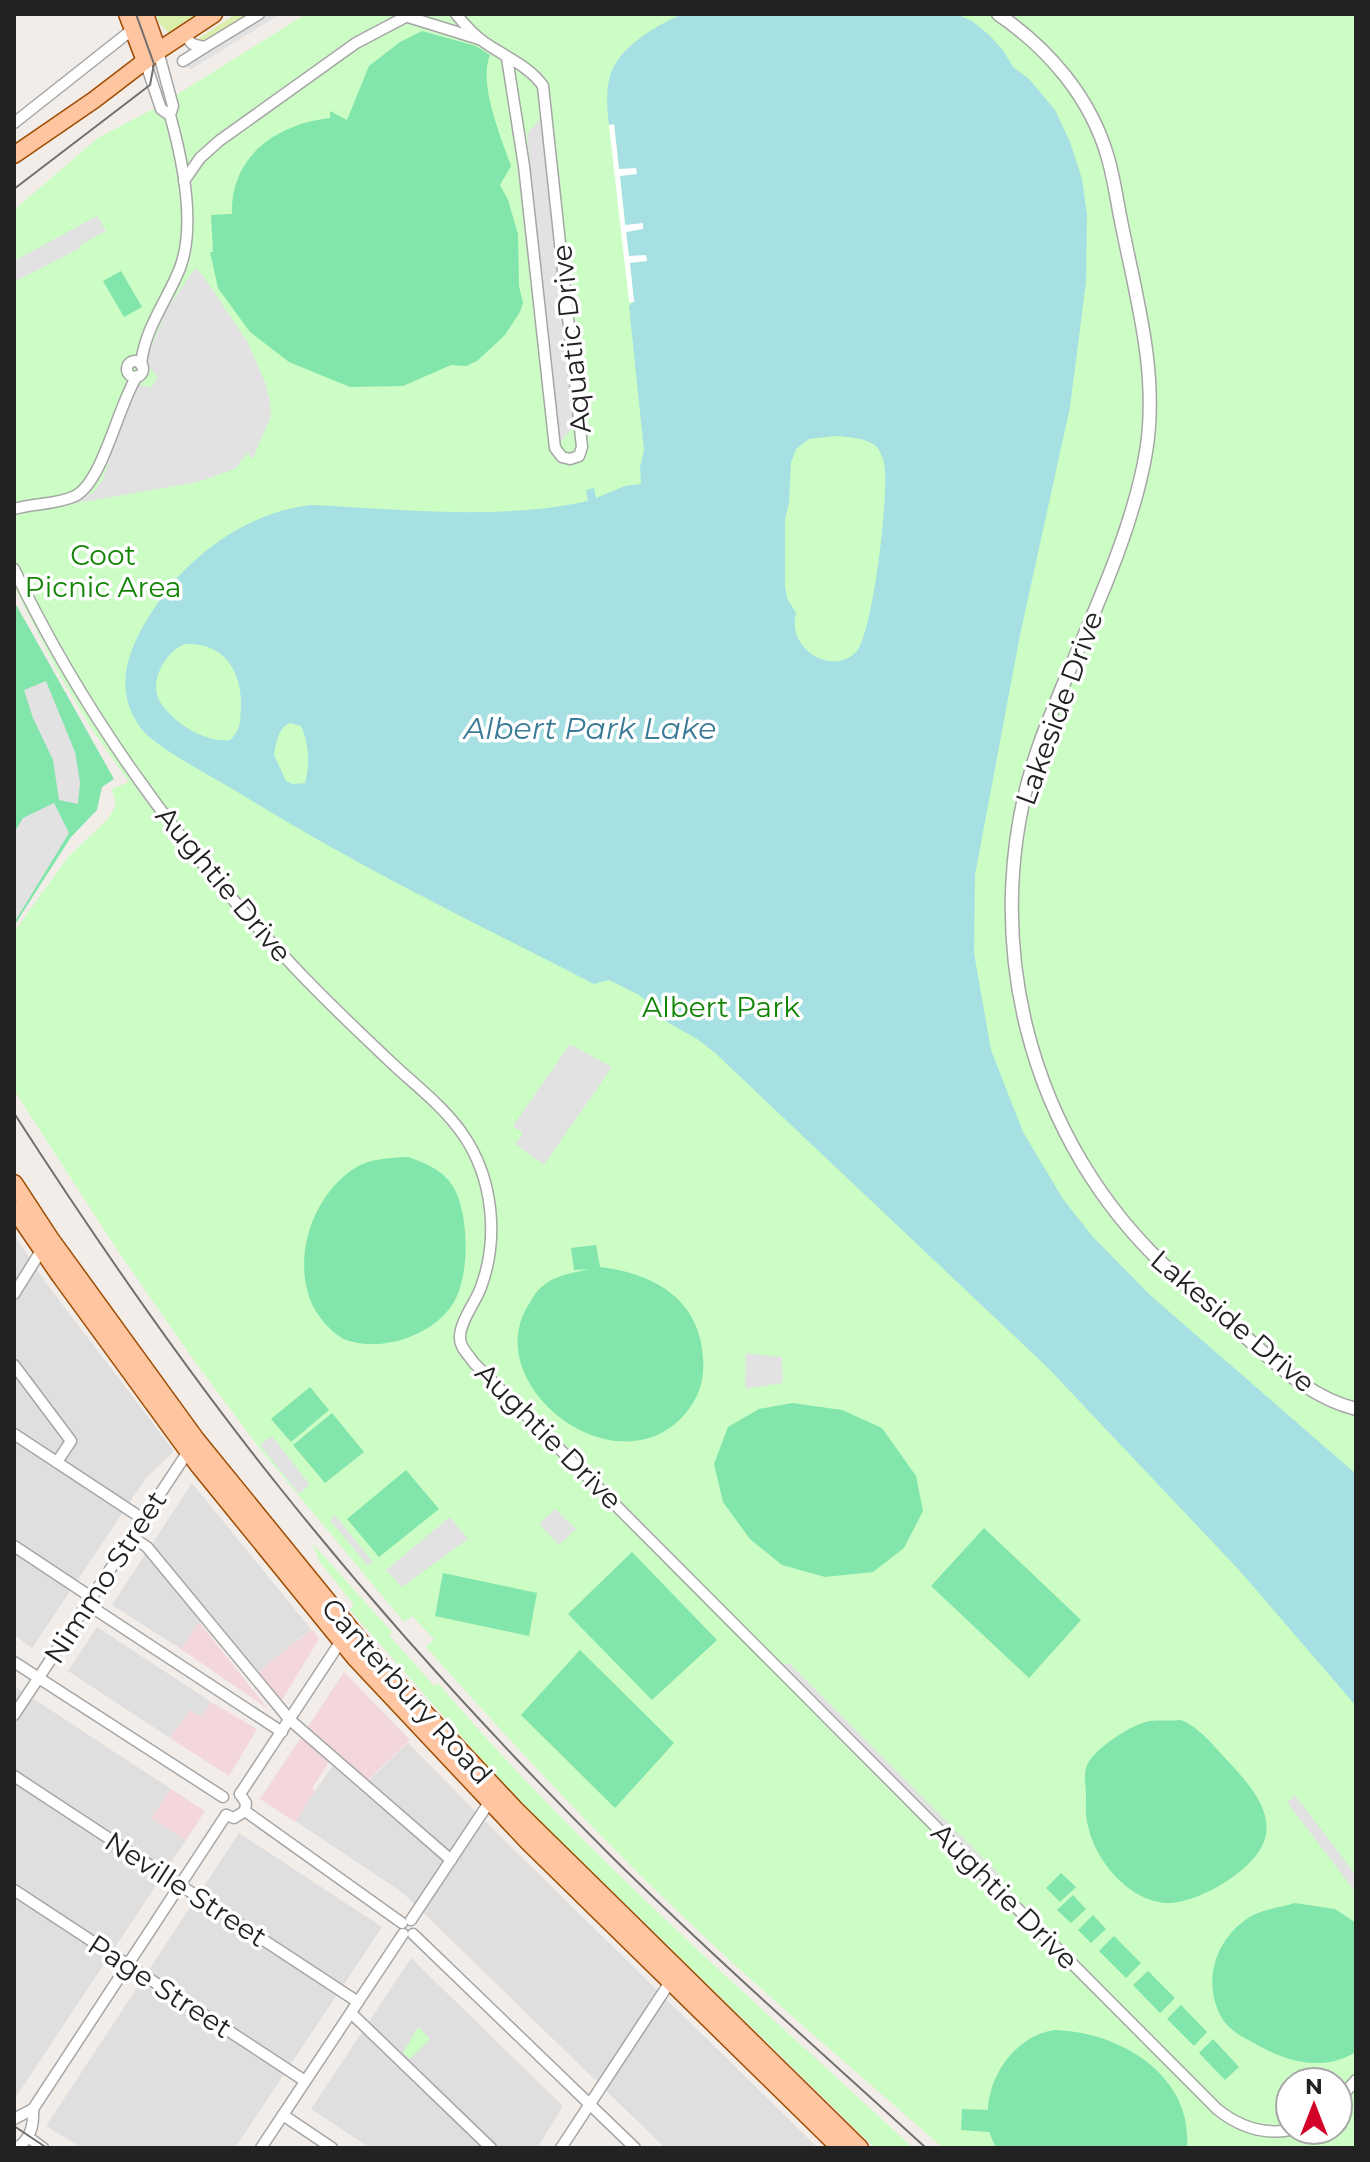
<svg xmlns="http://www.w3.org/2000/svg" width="1370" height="2162" font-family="Montserrat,sans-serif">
<rect width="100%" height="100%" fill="#f2ede8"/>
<g fill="#e0dfdf">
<polygon points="14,1234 46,1283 174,1451 146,1478 32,1648 14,1635"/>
<polygon points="192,1483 311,1629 258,1672 208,1611 181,1649 112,1605"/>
<polygon points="97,1627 211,1702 201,1717 190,1710 170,1738 68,1671"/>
<polygon points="14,1686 171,1789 151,1818 186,1840 14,2100"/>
<polygon points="408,1743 495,1831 818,2148 665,2148 403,1893 295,1821 333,1765 361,1788"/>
<polygon points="239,1833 382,1927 235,2148 82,2148 46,2126"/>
<polygon points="411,1958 563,2106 537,2148 370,2148 311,2109"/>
</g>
<g fill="#f3d7db">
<polygon points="199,1622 268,1709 181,1649"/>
<polygon points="312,1629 319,1639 281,1701 258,1672"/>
<polygon points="344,1672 410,1740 366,1782 306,1730"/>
<polygon points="211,1702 257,1729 229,1776 170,1738 190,1710 201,1717"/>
<polygon points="300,1739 303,1739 329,1762 312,1788 315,1791 295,1822 260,1799"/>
<polygon points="171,1789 205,1811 186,1840 151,1818"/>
</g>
<g fill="#daefac">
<polygon points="156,14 199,14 169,33 159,23"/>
<polygon points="236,14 249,14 207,42 193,42"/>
</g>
<g fill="#cbfdc4" fill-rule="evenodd">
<path d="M306,14H1356V2148H943C865,2079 784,2011 707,1939C608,1847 516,1748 426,1647L434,1639L412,1616L404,1622L260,1449L188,1352L114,1245L14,1090V932L68,857L108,819L116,805L112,789L129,782L91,728L55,667L14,586V210L98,138L157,107ZM1290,2082H1338V2130H1290Z"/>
<path d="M312,1543L392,1632L389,1635L434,1686L438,1683C581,1852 751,1997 913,2148H875L541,1822L490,1769L350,1610L354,1605L320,1562Z"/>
<polygon points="418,2027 430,2039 410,2059 403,2053"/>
</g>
<g fill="#82e5ac">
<path d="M422,31L476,46L490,55C478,84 501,137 511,166L500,185L508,200L518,234L519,286L523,303L520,312L505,335L477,361L466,366L451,365L403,386L350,387L289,362L250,332L218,288L210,252H213L211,215L232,214C230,156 277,124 330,118V111L347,120L369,66L400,42Z"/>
<polygon points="121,271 142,307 124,317 103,281"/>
<polygon points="14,601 114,779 102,787 97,810 71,837 14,926"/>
<path d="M408,1157C423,1162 440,1169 450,1182C470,1208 471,1278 452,1305C431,1336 384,1351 349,1341C335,1337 321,1320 314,1308C290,1261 312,1195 355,1168C370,1158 391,1158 408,1157Z"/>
<path d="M596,1245L600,1267C653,1273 700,1299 703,1358C705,1379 699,1398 685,1414C616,1493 477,1384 529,1304C533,1297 537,1290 544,1285C556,1275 574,1273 589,1269L574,1270L571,1248Z"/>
<polygon points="310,1387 329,1410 291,1442 271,1419"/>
<polygon points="792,1403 842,1410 882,1428 916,1476 923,1511 904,1548 873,1572 825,1577 782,1565 750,1539 723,1502 714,1464 728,1427 759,1409"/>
<polygon points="332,1413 364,1452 325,1483 293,1445"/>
<polygon points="406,1470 439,1509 379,1557 347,1519"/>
<polygon points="984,1528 1081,1620 1029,1678 931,1586"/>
<polygon points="632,1552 717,1640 652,1700 568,1614"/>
<polygon points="443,1573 537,1593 529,1636 435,1616"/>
<polygon points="580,1650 674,1743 615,1808 521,1715"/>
<path d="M1181,1720C1200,1728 1212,1744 1226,1759C1270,1805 1289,1840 1227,1881C1210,1892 1185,1904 1165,1903C1128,1900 1095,1860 1088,1826C1085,1816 1086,1805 1086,1796C1086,1784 1082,1770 1090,1760C1101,1745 1132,1724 1150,1721C1160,1720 1171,1721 1181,1720Z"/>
<polygon points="1061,1873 1076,1887 1060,1902 1046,1888"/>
<polygon points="1073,1895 1086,1909 1071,1923 1057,1910"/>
<path d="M1295,1903L1335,1909L1356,1923V2052C1321,2073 1285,2061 1252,2042C1242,2037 1230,2030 1223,2020C1200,1982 1216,1936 1253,1915C1265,1909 1282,1907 1295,1903Z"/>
<polygon points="1093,1915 1106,1929 1091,1943 1078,1930"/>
<polygon points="1114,1936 1141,1963 1126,1978 1099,1951"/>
<polygon points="1148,1971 1175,1998 1160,2013 1133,1985"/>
<polygon points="1181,2005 1207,2032 1194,2046 1167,2019"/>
<path d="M1055,2030C1120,2032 1193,2075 1187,2148H996L989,2132L961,2130L962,2109L988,2110C989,2074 1017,2035 1055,2030Z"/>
<polygon points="1213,2039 1239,2067 1225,2080 1199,2053"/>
</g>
<g fill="#e2e2e2">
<polygon points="266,14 280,14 190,70 186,64"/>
<polygon points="543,115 576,423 559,444 527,134"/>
<polygon points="97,216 106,231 79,246 79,249 14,282 14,261"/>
<polygon points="195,268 202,274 248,343 265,382 270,401 271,416 254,456 252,459 248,453 235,469 198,482 72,504 94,492 103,479 121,422 139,384 151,388 157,377 145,362 167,309"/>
<polygon points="46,681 75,752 80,782 78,804 59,800 53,760 33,718 24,690"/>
<polygon points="54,803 69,833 14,923 14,833 23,818"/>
<polygon points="570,1044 612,1067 544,1165 515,1144 523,1133 513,1126"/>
<polygon points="746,1353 782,1357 783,1383 745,1389"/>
<polygon points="272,1436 310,1485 299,1494 260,1445"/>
<polygon points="555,1509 576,1529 559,1545 539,1524"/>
<polygon points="335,1515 373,1562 368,1566 330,1520"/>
<polygon points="450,1517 468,1539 402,1587 386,1570"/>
<polygon points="789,1663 1003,1878 996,1881 781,1665"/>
<polygon points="1295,1795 1356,1875 1356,1893 1287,1802"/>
</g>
<path fill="#a6e0e2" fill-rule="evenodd" d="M682,14H956L972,21L988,34L1003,50L1013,67L1029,79L1055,110L1070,142L1082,179L1087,215L1086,282L1070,407L1020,635L975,875L974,953L991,1050L1023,1132L1063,1199L1093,1237L1150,1295L1356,1474V1706L1239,1570L1048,1368L714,1052L697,1039L660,1018V1011L639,995L609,980L594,984C475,923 354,865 241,794C210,775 176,759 148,736C141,730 135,720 131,711C115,674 136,635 157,604C191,553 249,512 311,505C403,509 498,521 588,501L586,490L594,488L596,498L625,486L641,484L640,466L644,451L629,306L634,301L614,125H609C607,111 606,94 609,80C615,49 655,26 682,14ZM836,436C848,437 868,438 877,447C880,451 883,458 884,463C890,490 873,632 857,651C832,678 786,648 796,613L787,598L785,585V519L789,503L791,463L796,449L809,439ZM185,644C223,642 242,670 241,706C240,720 242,729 230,740C204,743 174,723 160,702C148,681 166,651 185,644ZM290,723L301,726C309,743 310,765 305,783L293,784L286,781L274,755C276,743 278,728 290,723Z"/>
<polygon fill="#fff" points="614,124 619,169 636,168 637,174 620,176 625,225 643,223 643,229 626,232 629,256 646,255 647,261 630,263 634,302 629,302 609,125"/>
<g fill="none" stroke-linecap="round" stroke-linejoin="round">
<defs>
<g id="minor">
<path d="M456,14C464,24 474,35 484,42C502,55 531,67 543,86L582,447L579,456L570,459L562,457L555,448L524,166L507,58"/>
<polyline points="405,16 479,39"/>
<polyline points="184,34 192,44 205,47 259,14"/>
<polyline points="145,61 161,109 170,115"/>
<polyline points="183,61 205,47"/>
<polyline points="14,123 133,29"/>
<polyline points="184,181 200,158 219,141 356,43 411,14"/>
<circle cx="135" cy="369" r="8"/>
<path d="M141,365C144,329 167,301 180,268C196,225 182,158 170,115L173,106L158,51"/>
<path d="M14,509C33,503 56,505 75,496C103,482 118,405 137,376"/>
<path d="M14,569C85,717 183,851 296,969C328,1003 362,1035 396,1067C419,1088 446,1109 464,1136C493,1179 499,1238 481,1287C476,1302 460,1321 460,1337C459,1347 469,1355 474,1363L1217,2109C1238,2126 1263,2135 1290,2130"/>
<polyline points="14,1294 44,1246"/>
<polyline points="14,1365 71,1441 57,1462"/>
<polyline points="14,1434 143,1519"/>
<polyline points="131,1536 147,1547 290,1720 451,1860"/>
<polyline points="14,1546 91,1597"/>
<polyline points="87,1604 282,1732"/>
<polyline points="14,1662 223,1797"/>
<polyline points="14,1715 189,1450"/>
<polyline points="14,1776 358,2002"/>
<polyline points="240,1794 341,1641"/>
<polyline points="245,1811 402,1923"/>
<polyline points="226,1815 234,1818 245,1811 246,1803 240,1794"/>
<polyline points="14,1890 305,2081"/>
<polyline points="411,1920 492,1798"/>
<polyline points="413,1934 635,2148"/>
<polyline points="351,2013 491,2148"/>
<polyline points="1338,2101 1356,2080"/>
<polyline points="283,2115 332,2148"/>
<polyline points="14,2119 33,2109 226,1815"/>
<polyline points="28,2137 43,2148"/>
<path d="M16,2148C31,2140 34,2125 33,2109"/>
<polyline points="261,2148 403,1934"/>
<polyline points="561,2148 672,1979"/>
</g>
<path id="tertiary" d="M998,14C1049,49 1091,98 1108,158C1114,179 1117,201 1121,221C1136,297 1159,374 1146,452C1130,547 1075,649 1041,740C973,928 1026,1143 1176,1276C1200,1298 1225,1319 1249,1340C1282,1369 1312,1398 1356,1409"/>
<g id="primary">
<polyline points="127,14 145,61"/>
<polyline points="145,14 158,51"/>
<polyline points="14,155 94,100 158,51 214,14"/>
<polyline points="14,1183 50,1238 196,1439 379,1664 516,1810 860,2148"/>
<polyline points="14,1209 60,1276 198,1465 355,1658 528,1842 840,2148"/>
</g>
</defs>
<use href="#minor" stroke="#a6a6a6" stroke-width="13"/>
<use href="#tertiary" stroke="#a6a6a6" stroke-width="15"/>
<use href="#primary" stroke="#9f4c00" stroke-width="19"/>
<use href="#minor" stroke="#fff" stroke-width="10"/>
<use href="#tertiary" stroke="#fff" stroke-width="12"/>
<use href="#primary" stroke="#ffc4a0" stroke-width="16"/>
<g stroke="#707070" stroke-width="2">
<polyline points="14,189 150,85 154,64 136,14"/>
<path d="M14,1113C97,1242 184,1368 280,1488C382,1616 494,1739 610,1855C712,1956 820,2051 926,2148"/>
<polyline points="14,2126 47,2148"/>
</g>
</g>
<g text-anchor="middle" stroke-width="7" stroke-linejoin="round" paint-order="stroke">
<g font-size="28" fill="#222" stroke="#fff">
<text transform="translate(571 339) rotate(-96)" y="10">Aquatic Drive</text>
<text transform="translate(1059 708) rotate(-70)" y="10">Lakeside Drive</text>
<text transform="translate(224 884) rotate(50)" y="10">Aughtie Drive</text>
<text transform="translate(1233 1321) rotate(40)" y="10">Lakeside Drive</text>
<text transform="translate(549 1436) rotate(45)" y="10">Aughtie Drive</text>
<text transform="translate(105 1577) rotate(-57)" y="10">Nimmo Street</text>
<text transform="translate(407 1691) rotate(48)" y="10">Canterbury Road</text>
<text transform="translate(186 1889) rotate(33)" y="10">Neville Street</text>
<text transform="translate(1005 1896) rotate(45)" y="10">Aughtie Drive</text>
<text transform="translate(160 1986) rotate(33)" y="10">Page Street</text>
</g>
<g font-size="28" fill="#138506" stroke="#fff">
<text x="103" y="565">Coot<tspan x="103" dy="32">Picnic Area</tspan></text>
<text x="721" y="1017">Albert Park</text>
</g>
<g font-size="30" font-style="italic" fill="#3b7b97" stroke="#fff">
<text x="590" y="739">Albert Park Lake</text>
</g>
</g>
<rect width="1370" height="2162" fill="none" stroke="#222222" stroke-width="32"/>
<g transform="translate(1314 2106)"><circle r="38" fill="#ffffff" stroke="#a7a7a7" stroke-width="2"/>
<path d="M0-6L14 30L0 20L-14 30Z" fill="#d30029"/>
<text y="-12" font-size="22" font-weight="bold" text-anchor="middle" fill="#222222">N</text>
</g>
</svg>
